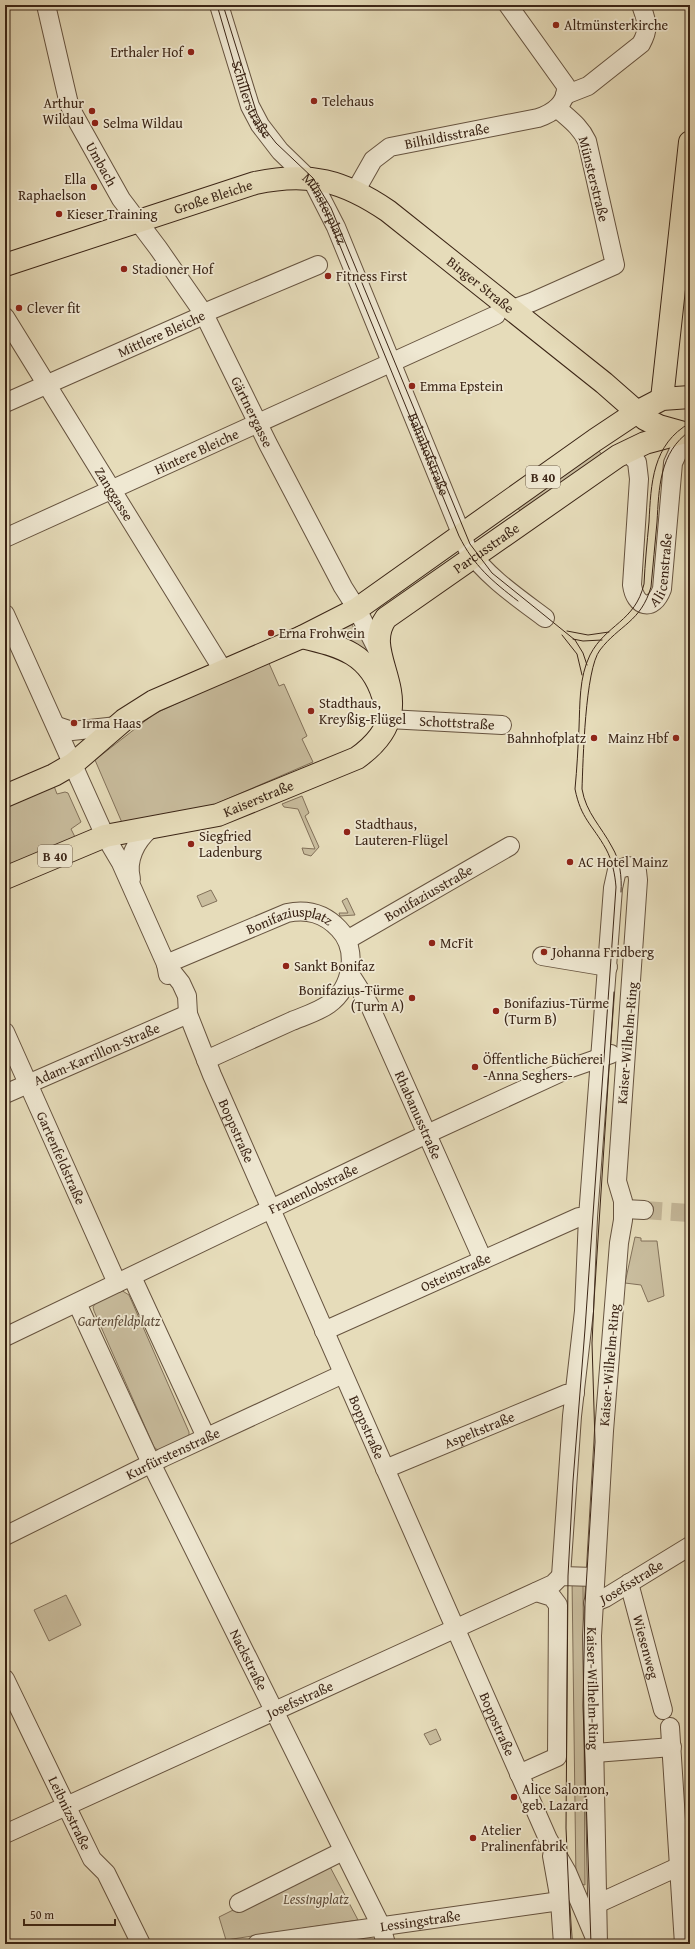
<svg xmlns="http://www.w3.org/2000/svg" width="695" height="1949" font-family="'Gentium Book Plus',serif">
<rect width="100%" height="100%" fill="#e6dcba"/>
<filter id="stains"><feTurbulence type="fractalNoise" baseFrequency=".005" numOctaves="4"/><feColorMatrix values="0 0 0 0 .2 0 0 0 0 .09 0 0 0 0 .02 0 0 0 .5 -.17"/></filter>
<radialGradient id="worn" r=".72"><stop offset=".6" stop-color="#630" stop-opacity="0"/><stop offset="1" stop-color="#630" stop-opacity=".3"/></radialGradient>
<g fill="#c9bd9e" stroke="#82715a">
<polygon points="599,451 604,457 522,514 518,508"/>
<polygon points="350,622 354,628 360,625 371,661 330,635"/>
<polygon points="268,661 279,686 284,684 307,736 302,739 313,762 211,806 123,825 95,760 154,714"/>
<polygon points="54,786 57,794 65,792 68,793 81,822 71,829 75,837 5,868 5,808"/>
<polygon points="302,796 309,813 305,816 319,847 311,856 304,854 302,848 315,849 298,809 284,807 282,804"/>
<polygon points="211,890 217,901 202,907 197,896"/>
<polygon points="347,898 355,915 340,916 339,913 348,913 342,901"/>
<polygon points="635,1237 641,1238 641,1241 657,1241 664,1296 648,1302 641,1285 625,1283"/>
<polygon points="121,1290 129,1295 189,1432 189,1438 160,1452 154,1447 94,1311 93,1307 97,1301"/>
<polygon points="572,1578 583,1579 585,1885 576,1883"/>
<polygon points="66,1595 81,1625 49,1641 34,1610"/>
<polygon points="436,1729 441,1740 430,1745 424,1734"/>
<polygon points="328,1863 358,1920 226,1940 219,1917"/>
</g>
<g fill="none" stroke-linecap="round" stroke-linejoin="round">
<polyline stroke="#c4b799" stroke-width="18" stroke-dasharray="18 9" stroke-linecap="butt" points="644,1210 690,1213"/>
<defs>
<g id="minor">
<path id="s1" d="M46,5L69,104L74,115L121,199L158,248L204,314L268,444L343,587L357,609L380,655"/>
<path id="s2" d="M219,5L250,106L260,125L280,151L314,184L336,227L467,548C487,577 517,597 545,618"/>
<path d="M565,95L588,86L641,44C650,28 647,22 641,5"/>
<path id="s3" d="M356,190L373,160L390,147L538,118C553,113 567,103 566,86L508,5"/>
<path d="M513,309L532,302L615,265L587,141C580,126 569,119 557,108"/>
<path id="s4" d="M5,317L218,662L222,672"/>
<path id="s5" d="M5,403L195,319L211,310L318,265"/>
<path id="s6" d="M626,451L637,462L639,479L632,585C635,607 653,613 662,589L673,463L679,450L690,440"/>
<path id="s7" d="M5,538C169,464 333,390 496,315"/>
<polyline points="5,614 105,836 121,863 166,964 168,975"/>
<path id="s8" d="M388,719L502,725"/>
<polyline points="57,726 72,731 117,726"/>
<path d="M131,879C126,860 136,841 150,829"/>
<path id="s9" d="M347,940L510,846"/>
<polyline points="542,956 608,967"/>
<path id="s10" d="M166,964L181,983L187,996L188,1014L212,1075L548,1839L567,1872L595,1938"/>
<path id="s11" d="M166,964L287,913C307,909 324,913 339,929C359,950 352,988 329,1004C318,1012 304,1016 292,1021C263,1034 235,1047 206,1060"/>
<path id="s12" d="M350,974L369,1004L483,1260"/>
<path id="s13" d="M5,1032L117,1283"/>
<path id="s14" d="M5,1094L188,1014"/>
<polyline points="624,1209 644,1210"/>
<polyline points="132,1277 206,1437"/>
<path id="s15" d="M77,1303L151,1463L381,1926L386,1944"/>
<path id="s16" d="M324,1331L579,1217H588"/>
<path id="s17" d="M5,1337L427,1134L568,1069L611,1054"/>
<path id="s18" d="M385,1469L566,1394L575,1393"/>
<path id="s19" d="M5,1536L162,1458L343,1374"/>
<path id="s20" d="M561,1576L572,1416L584,1311L588,1217L613,888L617,870L628,866L637,871L638,880L617,1181L623,1201V1220L619,1243L604,1431L592,1636L598,1944"/>
<path id="s21" d="M629,1583L663,1710"/>
<path id="s22" d="M593,1603L605,1598L690,1546"/>
<path id="s23" d="M5,1679L92,1859L106,1873L141,1944"/>
<polyline points="670,1727 684,1944"/>
<polyline points="595,1753 672,1747"/>
<polyline points="519,1774 557,1757 558,1605 552,1597 536,1592"/>
<path id="s24" d="M5,1834L553,1584L561,1576L595,1577"/>
<polyline points="552,1856 560,1901 563,1944"/>
<polyline points="239,1903 343,1851"/>
<polyline points="599,1903 680,1866"/>
<path id="s25" d="M257,1944L560,1901"/>
</g>
<g id="major">
<path id="s26" d="M5,265L255,183C309,171 344,181 388,211L604,383L645,419L659,426L684,433"/>
<polyline points="662,399 690,142"/>
<path d="M302,637C341,646 370,654 383,696"/>
<polyline points="5,796 54,775 73,764 124,720 154,701 302,637 357,609 595,440 637,412 662,399 690,397"/>
<path id="s27" d="M5,878L105,836L218,815L357,758C431,705 357,658 386,618L618,456L645,443L682,433"/>
</g>
</defs>
<use href="#minor" stroke="#66533f" stroke-width="20"/>
<use href="#major" stroke="#3b2516" stroke-width="24"/>
<use href="#minor" stroke="#efe8d2" stroke-width="18"/>
<use href="#major" stroke="#e6dcba" stroke-width="22"/>
<g stroke="#3b2516" stroke-width="1">
<polyline points="217,5 236,70"/>
<polyline points="223,5 257,114 265,129 276,143 313,178 331,208 470,544 492,573 575,640 583,653 587,665"/>
<polyline points="250,114 265,138"/>
<path d="M309,184L322,202L459,536C474,566 492,581 518,601"/>
<polyline points="567,631 588,635 609,632"/>
<polyline points="562,635 577,654 582,675"/>
<polyline points="573,639 583,641 602,640"/>
<path d="M621,892C622,877 620,860 612,847C601,826 586,813 582,789C583,762 585,669 600,650C619,625 641,622 651,587C653,565 655,544 657,522C659,489 659,452 690,431"/>
<path d="M571,1944L566,1828L568,1576L573,1481L585,1329L616,887C615,874 612,860 606,849C592,824 581,819 575,789C577,768 578,748 579,728C580,704 579,677 590,655C606,624 635,622 644,584C645,563 647,543 649,522C651,484 652,444 690,423"/>
<polyline points="591,1944 583,1706 585,1604 595,1442 592,1343 594,1301 614,992"/>
</g>
</g>
<g fill="#8f2418" stroke="#efe8d2" stroke-width="1.5">
<circle cx="556" cy="25" r="4"/>
<circle cx="191" cy="52" r="4"/>
<circle cx="314" cy="101" r="4"/>
<circle cx="92" cy="111" r="4"/>
<circle cx="95" cy="123" r="4"/>
<circle cx="94" cy="187" r="4"/>
<circle cx="59" cy="214" r="4"/>
<circle cx="124" cy="269" r="4"/>
<circle cx="328" cy="276" r="4"/>
<circle cx="19" cy="308" r="4"/>
<circle cx="412" cy="386" r="4"/>
<circle cx="271" cy="633" r="4"/>
<circle cx="311" cy="711" r="4"/>
<circle cx="74" cy="723" r="4"/>
<circle cx="594" cy="738" r="4"/>
<circle cx="676" cy="738" r="4"/>
<circle cx="347" cy="832" r="4"/>
<circle cx="191" cy="844" r="4"/>
<circle cx="570" cy="862" r="4"/>
<circle cx="432" cy="943" r="4"/>
<circle cx="544" cy="952" r="4"/>
<circle cx="286" cy="966" r="4"/>
<circle cx="412" cy="998" r="4"/>
<circle cx="496" cy="1011" r="4"/>
<circle cx="475" cy="1067" r="4"/>
<circle cx="514" cy="1797" r="4"/>
<circle cx="473" cy="1838" r="4"/>
</g>
<g text-anchor="middle" stroke-width="3.5" stroke-linejoin="round" paint-order="stroke">
<g fill="#efe8d2" stroke="#71604e" stroke-width="1">
<rect x="526" y="466" width="34" height="22" rx="3"/>
<rect x="38" y="845" width="34" height="22" rx="3"/>
</g>
<g font-size="13" font-weight="bold" fill="#3b2516">
<text x="543" y="482">B 40</text>
<text x="55" y="861">B 40</text>
</g>
<g font-size="14" fill="#3b2516" stroke="#efe8d2" text-anchor="start">
<text x="564" y="30">Altmünsterkirche</text>
<text x="183" y="57" text-anchor="end">Erthaler Hof</text>
<text x="322" y="106">Telehaus</text>
<text x="84" y="108" text-anchor="end">Arthur<tspan x="84" dy="16">Wildau</tspan></text>
<text x="103" y="128">Selma Wildau</text>
<text x="86" y="184" text-anchor="end">Ella<tspan x="86" dy="16">Raphaelson</tspan></text>
<text x="67" y="219">Kieser Training</text>
<text x="132" y="274">Stadioner Hof</text>
<text x="336" y="281">Fitness First</text>
<text x="27" y="313">Clever fit</text>
<text x="420" y="391">Emma Epstein</text>
<text x="279" y="638">Erna Frohwein</text>
<text x="319" y="708">Stadthaus,<tspan x="319" dy="16">Kreyßig-Flügel</tspan></text>
<text x="82" y="728">Irma Haas</text>
<text x="586" y="743" text-anchor="end">Bahnhofplatz</text>
<text x="668" y="743" text-anchor="end">Mainz Hbf</text>
<text x="355" y="829">Stadthaus,<tspan x="355" dy="16">Lauteren-Flügel</tspan></text>
<text x="199" y="841">Siegfried<tspan x="199" dy="16">Ladenburg</tspan></text>
<text x="578" y="867">AC Hotel Mainz</text>
<text x="440" y="948">McFit</text>
<text x="552" y="957">Johanna Fridberg</text>
<text x="294" y="971">Sankt Bonifaz</text>
<text x="404" y="995" text-anchor="end">Bonifazius-Türme<tspan x="404" dy="16">(Turm A)</tspan></text>
<text x="504" y="1008">Bonifazius-Türme<tspan x="504" dy="16">(Turm B)</tspan></text>
<text x="483" y="1064">Öffentliche Bücherei<tspan x="483" dy="16">-Anna Seghers-</tspan></text>
<text x="522" y="1794">Alice Salomon,<tspan x="522" dy="16">geb. Lazard</tspan></text>
<text x="481" y="1835">Atelier<tspan x="481" dy="16">Pralinenfabrik</tspan></text>
</g>
<g font-size="14" fill="#3b2516" stroke="#efe8d2">
<text dy="5" stroke="none"><textPath href="#s2" startOffset="100">Schillerstraße</textPath></text>
<text dy="5" stroke="none"><textPath href="#s3" startOffset="114">Bilhildisstraße</textPath></text>
<text dy="5" stroke="none"><textPath href="#s1" startOffset="170">Umbach</textPath></text>
<text transform="translate(594 179) rotate(76)" y="5">Münsterstraße</text>
<text dy="5" stroke="none"><textPath href="#s26" startOffset="219">Große Bleiche</textPath></text>
<text dy="5" stroke="none"><textPath href="#s2" startOffset="234">Münsterplatz</textPath></text>
<text dy="5" stroke="none"><textPath href="#s26" startOffset="522">Binger Straße</textPath></text>
<text dy="5" stroke="none"><textPath href="#s5" startOffset="171">Mittlere Bleiche</textPath></text>
<text dy="5" stroke="none"><textPath href="#s1" startOffset="461">Gärtnergasse</textPath></text>
<text dy="5" stroke="none"><textPath href="#s7" startOffset="210">Hintere Bleiche</textPath></text>
<text dy="5" stroke="none"><textPath href="#s2" startOffset="501">Bahnhofstraße</textPath></text>
<text dy="5" stroke="none"><textPath href="#s4" startOffset="208">Zanggasse</textPath></text>
<text dy="5" stroke="none"><textPath href="#s27" startOffset="651">Parcusstraße</textPath></text>
<text dy="5" stroke="none"><textPath href="#s6" startOffset="207">Alicenstraße</textPath></text>
<text dy="5" stroke="none"><textPath href="#s8" startOffset="69">Schottstraße</textPath></text>
<text dy="5" stroke="none"><textPath href="#s27" startOffset="267">Kaiserstraße</textPath></text>
<text dy="5" stroke="none"><textPath href="#s9" startOffset="94">Bonifaziusstraße</textPath></text>
<text dy="5" stroke="none"><textPath href="#s11" startOffset="133">Bonifaziusplatz</textPath></text>
<text transform="translate(627 1043) rotate(-85)" y="5">Kaiser-Wilhelm-Ring</text>
<text dy="5" stroke="none"><textPath href="#s14" startOffset="100">Adam-Karrillon-Straße</textPath></text>
<text dy="5" stroke="none"><textPath href="#s12" startOffset="157">Rhabanusstraße</textPath></text>
<text dy="5" stroke="none"><textPath href="#s10" startOffset="183">Boppstraße</textPath></text>
<text dy="5" stroke="none"><textPath href="#s13" startOffset="138">Gartenfeldstraße</textPath></text>
<text dy="5" stroke="none"><textPath href="#s17" startOffset="342">Frauenlobstraße</textPath></text>
<text dy="5" stroke="none"><textPath href="#s16" startOffset="144">Osteinstraße</textPath></text>
<text transform="translate(609 1365) rotate(-85)" y="5">Kaiser-Wilhelm-Ring</text>
<text dy="5" stroke="none"><textPath href="#s10" startOffset="507">Boppstraße</textPath></text>
<text dy="5" stroke="none"><textPath href="#s18" startOffset="102">Aspeltstraße</textPath></text>
<text dy="5" stroke="none"><textPath href="#s19" startOffset="187">Kurfürstenstraße</textPath></text>
<text dy="5" stroke="none"><textPath href="#s22" startOffset="44">Josefsstraße</textPath></text>
<text dy="5" stroke="none"><textPath href="#s21" startOffset="66">Wiesenweg</textPath></text>
<text dy="5" stroke="none"><textPath href="#s15" startOffset="396">Nackstraße</textPath></text>
<text dy="5" stroke="none"><textPath href="#s20" startOffset="1551">Kaiser-Wilhelm-Ring</textPath></text>
<text dy="5" stroke="none"><textPath href="#s24" startOffset="324">Josefsstraße</textPath></text>
<text dy="5" stroke="none"><textPath href="#s10" startOffset="831">Boppstraße</textPath></text>
<text dy="5" stroke="none"><textPath href="#s23" startOffset="149">Leibnizstraße</textPath></text>
<text dy="5" stroke="none"><textPath href="#s25" startOffset="165">Lessingstraße</textPath></text>
</g>
<g font-size="14" font-style="italic" fill="#5e4b38" stroke="#efe8d2">
<text x="119" y="1326">Gartenfeldplatz</text>
<text x="316" y="1904">Lessingplatz</text>
</g>
</g>
<rect width="695" height="1949" fill="none" stroke="#e6dcba" stroke-width="20"/>
<rect x="6" y="6" width="683" height="1937" fill="none" stroke="#3b2516" stroke-width="2"/>
<rect x="10" y="10" width="675" height="1929" fill="none" stroke="#3b2516"/>
<path d="M24 1919v6h91v-6" fill="none" stroke="#3b2516" stroke-width="2"/>
<text x="30" y="1919" font-size="12" fill="#3b2516" stroke="#efe8d2" stroke-width="3" paint-order="stroke">50 m</text>
<rect width="100%" height="100%" filter="url(#stains)"/>
<rect width="100%" height="100%" fill="url(#worn)"/>
</svg>
